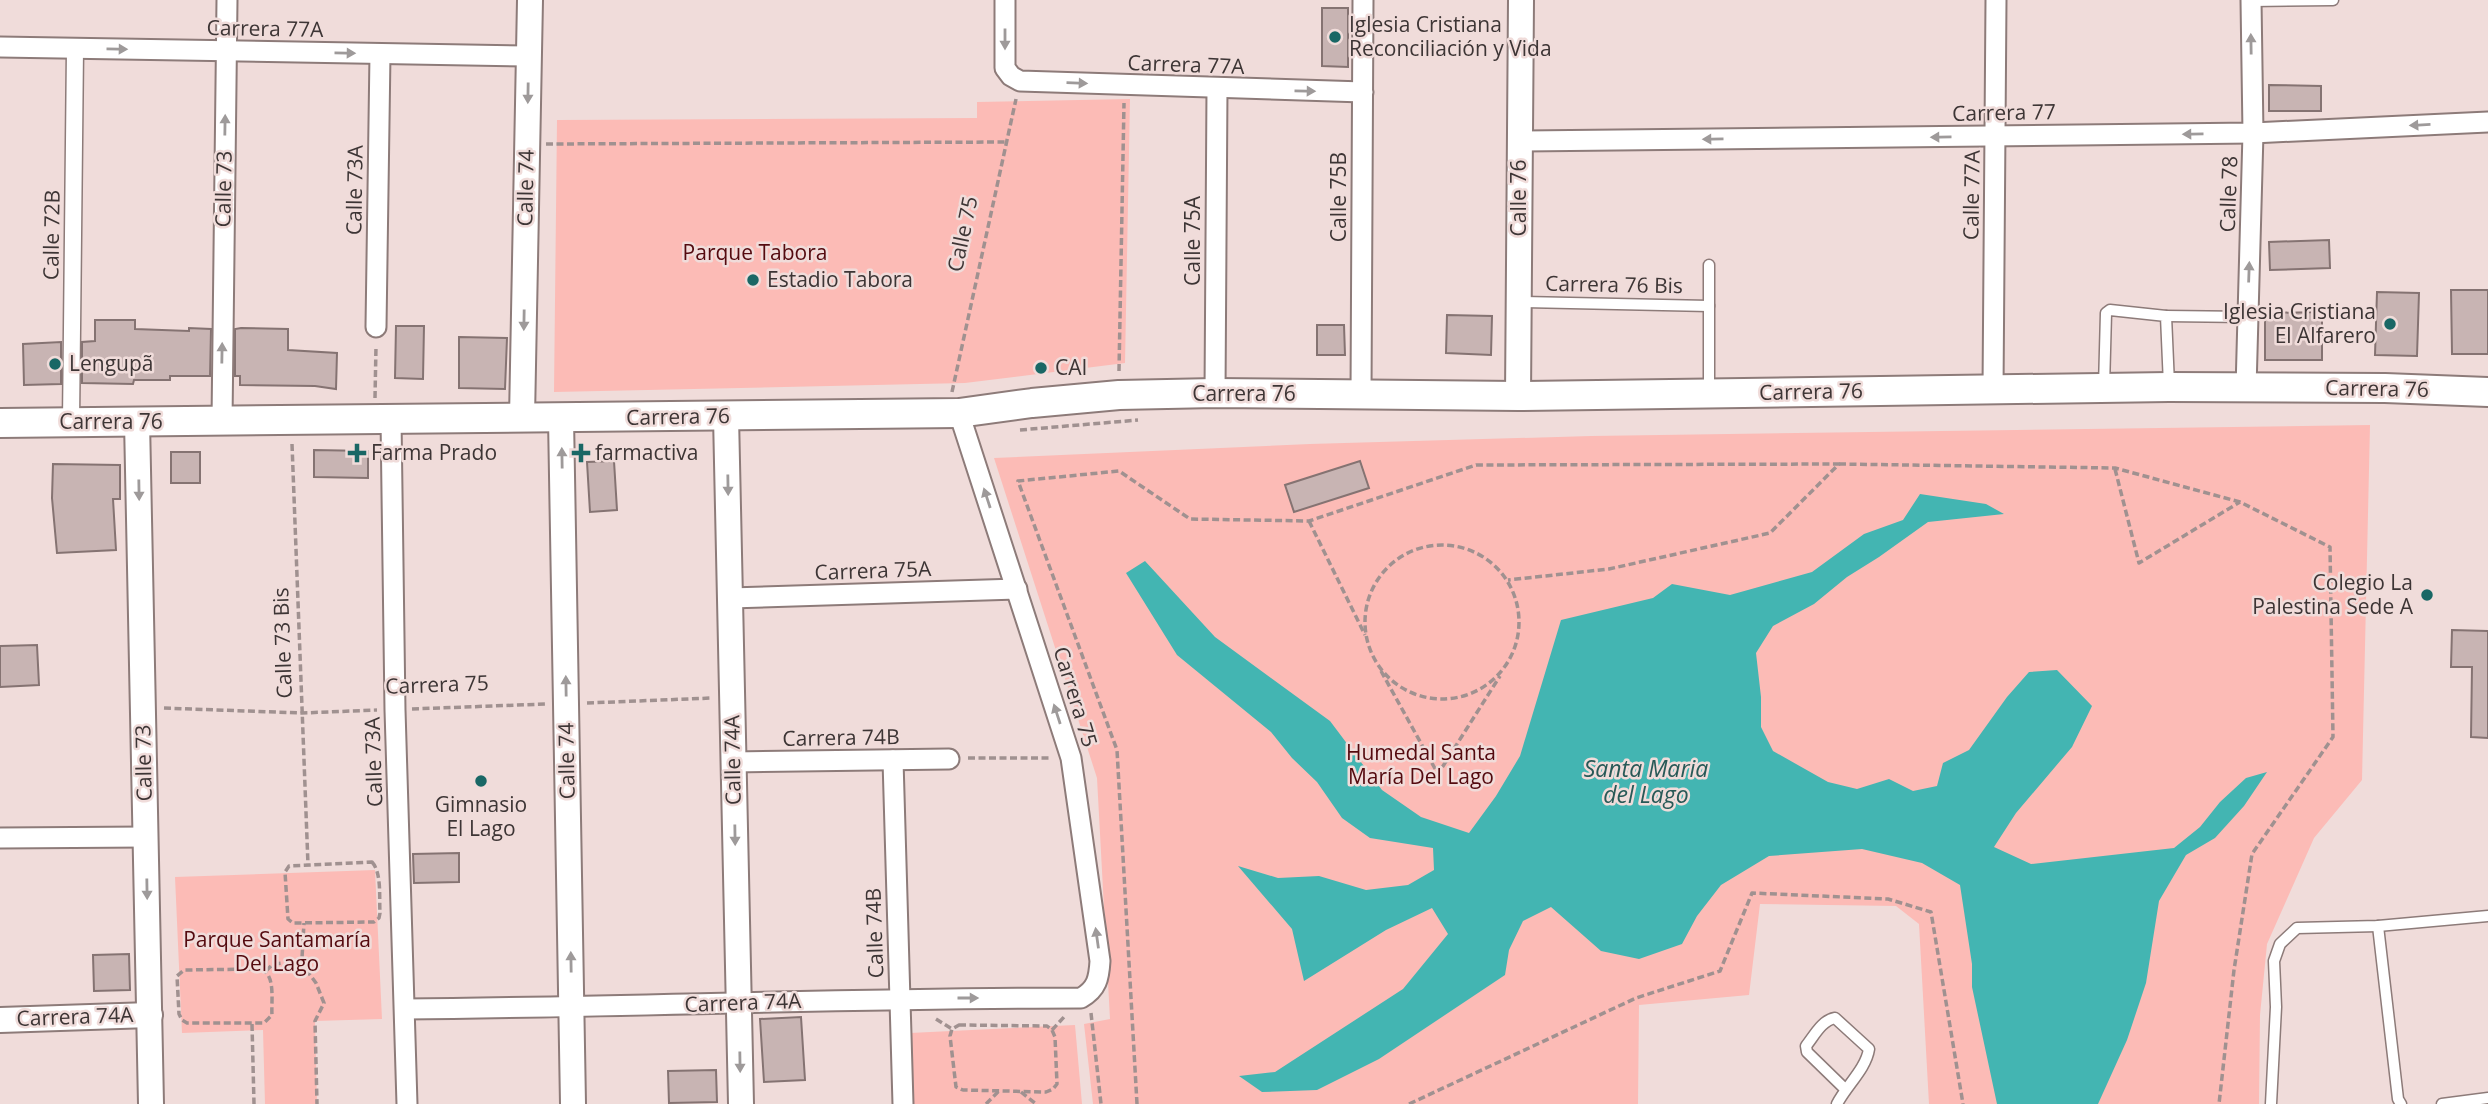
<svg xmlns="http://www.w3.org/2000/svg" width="2488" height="1104" font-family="'Open Sans',sans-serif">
<rect width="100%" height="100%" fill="#f0dcda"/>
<g fill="#fcbbb6">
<polygon points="1130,99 1125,363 965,383 554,392 557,120 977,118 977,102"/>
<polygon points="2370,425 2362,780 2314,838 2267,944 2260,1015 2259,1104 1929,1104 1919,924 1896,906 1760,904 1749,995 1639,1005 1638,1104 1093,1104 1084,1024 1110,1019 1097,778 994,458 1310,444 1591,436"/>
<polygon points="375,870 382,1019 315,1021 317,1104 265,1104 263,1030 182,1033 175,877"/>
<polygon points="1075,1025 1082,1104 914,1104 910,1033"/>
</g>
<polygon fill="#43b5b2" points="1920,494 1986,504 2004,514 1928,522 1879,557 1847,577 1814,604 1773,626 1756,653 1761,697 1761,727 1773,751 1828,782 1857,789 1889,779 1913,791 1937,786 1943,763 1969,750 2007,697 2029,672 2057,670 2092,706 2072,747 2016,813 1994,847 2031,864 2174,848 2200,827 2220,802 2246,778 2267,772 2244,806 2215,838 2186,855 2159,901 2146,983 2127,1040 2098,1104 1997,1104 1972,987 1972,964 1960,885 1922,863 1862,849 1769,856 1721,885 1697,916 1682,944 1639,959 1601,951 1551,907 1523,921 1509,950 1505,975 1379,1059 1317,1090 1262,1092 1239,1076 1275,1072 1403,989 1448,934 1432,908 1386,930 1304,981 1292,929 1238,866 1278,878 1319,876 1366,890 1408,885 1434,870 1433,848 1370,838 1342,818 1317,782 1292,758 1271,732 1177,655 1126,573 1145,561 1215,637 1330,721 1382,790 1421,817 1469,833 1496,796 1520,756 1561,620 1653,598 1672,584 1730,595 1812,572 1864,534 1903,520"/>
<g fill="#c8b4b3" stroke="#857372" stroke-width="2">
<polygon points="1322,8 1348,8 1348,67 1322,66"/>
<polygon points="2269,85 2321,86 2321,111 2269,111"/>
<polygon points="2329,240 2330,268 2270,270 2269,242"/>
<polygon points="2451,290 2488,290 2488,354 2452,354"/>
<polygon points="2377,292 2419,293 2417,356 2375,355"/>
<polygon points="2322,312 2322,360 2265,360 2265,313"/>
<polygon points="1447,315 1492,316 1491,355 1446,353"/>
<polygon points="95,320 135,320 135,329 189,331 189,328 211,329 210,376 170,376 170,380 134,380 133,384 82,383 82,342 95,341"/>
<polygon points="1317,325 1344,325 1345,355 1317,355"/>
<polygon points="396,326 424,326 423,379 395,378"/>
<polygon points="241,328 288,329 288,350 337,353 336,389 315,386 240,385 240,376 235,376 235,329"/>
<polygon points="459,337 507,338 505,389 459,388"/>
<polygon points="61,342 61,384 24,385 23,344"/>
<polygon points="314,450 368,451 368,478 314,477"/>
<rect x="171" y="452" width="29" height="31"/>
<polygon points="614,461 617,510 590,512 587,462"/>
<polygon points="1360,461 1369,488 1294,512 1285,485"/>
<polygon points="53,464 120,465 120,499 113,499 116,550 57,553 52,498"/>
<polygon points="2452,630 2488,631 2488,738 2471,737 2472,667 2451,667"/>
<polygon points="37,645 39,685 0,687 0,646"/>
<polygon points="459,853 459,882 414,883 413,854"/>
<polygon points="129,954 130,990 94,991 93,955"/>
<polygon points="801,1017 805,1080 764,1082 760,1019"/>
<polygon points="716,1070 717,1102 669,1103 668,1071"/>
</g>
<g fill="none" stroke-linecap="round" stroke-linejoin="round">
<defs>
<g id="service">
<polyline points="2251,1 2333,0"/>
<polyline points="1521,302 1709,306"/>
<polyline points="2166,316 2248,317"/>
<polyline points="2104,387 2106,313 2110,310 2166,316 2169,385"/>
<polyline points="1709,390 1709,265"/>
<polyline points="2378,926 2398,1099 2401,1104"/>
<path d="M1837,1104C1846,1086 1866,1069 1869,1049L1835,1018C1822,1020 1814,1036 1806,1046L1807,1052L1845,1089"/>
<polyline points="2271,1104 2276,1007 2274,961 2280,944 2297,928 2378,926 2488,916"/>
<polyline points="2442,1104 2488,1098"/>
</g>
<polyline id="pedestrian" points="71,422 75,49"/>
<g id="minor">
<polyline points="1005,0 1005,68 1011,76 1020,81 1363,92"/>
<polyline points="0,47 528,56"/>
<polyline points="1520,141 2253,133 2488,122"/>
<polyline points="376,327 380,54"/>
<polyline points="2246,389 2253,133 2251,0"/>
<polyline points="1993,390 1996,0"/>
<polyline points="1215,393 1217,89"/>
<polyline points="1361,395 1363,0"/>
<polyline points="391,419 395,710 407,1104"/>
<polyline points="222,421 227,0"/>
<polyline points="730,598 1017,589"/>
<polyline points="893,760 903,1104"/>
<polyline points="733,762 949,759"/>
<polyline points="0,838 146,837"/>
<path d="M405,1009C630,1007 856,998 1081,998C1097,989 1099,978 1100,961L1071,758L959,413"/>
</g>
<g id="tertiary">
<polyline points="1518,396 1521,0"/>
<polyline points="726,416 741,1104"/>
<polyline points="522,418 530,0"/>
<polyline points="561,418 573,1104"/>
<polyline points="137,421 151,1104"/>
<polyline points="0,1020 150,1015"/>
</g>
<polyline id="secondary" points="0,423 959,413 1032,403 1119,395 1215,393 1518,396 2169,387 2385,388 2488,392"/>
</defs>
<use href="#service" stroke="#8d7b79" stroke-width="13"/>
<use href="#pedestrian" stroke="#8d7b79" stroke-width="19"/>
<use href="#minor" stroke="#8d7b79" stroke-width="23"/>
<use href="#tertiary" stroke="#8d7b79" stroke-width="28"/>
<use href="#secondary" stroke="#8d7b79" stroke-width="32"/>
<g stroke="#a09190" stroke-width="3.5" stroke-dasharray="7 3.5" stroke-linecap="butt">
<polyline points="546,144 1006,142"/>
<polyline points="1119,371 1124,103"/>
<polyline points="952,392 1016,99"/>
<polyline points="375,398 376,346"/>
<polyline points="1020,430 1138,420"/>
<polyline points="292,444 308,865"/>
<polyline points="1839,464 2115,468 2240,502 2330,547 2333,737 2252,854 2234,970 2219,1104"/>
<polyline points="2115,469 2139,563 2240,502"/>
<polyline points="1309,521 1365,635"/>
<circle cx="1442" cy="622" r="77"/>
<polyline points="1381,671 1438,774 1500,676"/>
<polyline points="587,703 712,698"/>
<polyline points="164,708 302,713 377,710"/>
<polyline points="412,709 545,704"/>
<polyline points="968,758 1051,758"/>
<path d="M372,862C382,873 379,898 380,913L379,918L374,922L293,923L288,919L285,872L289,866Z"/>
<polyline points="300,961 316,983 324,1003 315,1021 317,1104"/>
<path d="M261,969C276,975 271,1001 272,1015L264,1023H187L182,1020L179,1014L177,976L184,970Z"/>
<polyline points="266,971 273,964 300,961 302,958 304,923"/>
<polyline points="1091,1013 1101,1104"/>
<polyline points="936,1019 952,1029"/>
<polyline points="252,1024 254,1104"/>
<polygon points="959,1025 1047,1026 1052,1030 1055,1037 1057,1084 1053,1089 1046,1092 963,1090 956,1087 950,1036 952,1029"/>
<polyline points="1052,1030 1065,1016"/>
<polyline points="1021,1092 1036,1104"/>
<polyline points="986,1104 1000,1090"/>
<polyline points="1137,1104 1117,750 1018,481 1119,471 1190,519 1309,521 1476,465 1839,464 1770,533 1609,569 1508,580"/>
<polyline points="1409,1104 1636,998 1720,971 1752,893 1888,899 1931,912 1963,1104"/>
</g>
<use href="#service" stroke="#fff" stroke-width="10"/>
<use href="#pedestrian" stroke="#fff" stroke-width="16"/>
<use href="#minor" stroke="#fff" stroke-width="19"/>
<use href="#tertiary" stroke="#fff" stroke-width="24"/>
<use href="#secondary" stroke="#fff" stroke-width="28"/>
</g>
<defs><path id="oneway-solid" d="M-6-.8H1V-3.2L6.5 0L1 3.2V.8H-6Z" transform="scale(1.75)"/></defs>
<g fill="#9e9a9a">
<use href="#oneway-solid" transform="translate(1005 39) rotate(90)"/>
<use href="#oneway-solid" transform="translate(2251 44) rotate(-91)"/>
<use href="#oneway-solid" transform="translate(117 49) rotate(1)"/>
<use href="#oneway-solid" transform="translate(345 53) rotate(1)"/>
<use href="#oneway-solid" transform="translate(1077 83) rotate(2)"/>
<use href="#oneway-solid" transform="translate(1305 91) rotate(1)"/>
<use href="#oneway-solid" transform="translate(528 93) rotate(91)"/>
<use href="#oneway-solid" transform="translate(225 125) rotate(-89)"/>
<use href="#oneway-solid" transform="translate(2420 125) rotate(177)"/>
<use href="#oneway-solid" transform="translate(2193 134) rotate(179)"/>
<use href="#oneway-solid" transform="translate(1941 137) rotate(179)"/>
<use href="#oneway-solid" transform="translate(1713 139) rotate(179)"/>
<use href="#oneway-solid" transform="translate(2249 272) rotate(-88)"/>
<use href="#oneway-solid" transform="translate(524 320) rotate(91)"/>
<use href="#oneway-solid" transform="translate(222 353) rotate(-89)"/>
<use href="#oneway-solid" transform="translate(562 458) rotate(-91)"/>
<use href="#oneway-solid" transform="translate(728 485) rotate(89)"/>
<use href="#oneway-solid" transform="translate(139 490) rotate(89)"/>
<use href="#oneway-solid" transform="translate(987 498) rotate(-108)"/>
<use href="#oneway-solid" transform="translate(566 686) rotate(-91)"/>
<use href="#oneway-solid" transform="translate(1057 714) rotate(-108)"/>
<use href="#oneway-solid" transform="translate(735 835) rotate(89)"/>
<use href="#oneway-solid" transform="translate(147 889) rotate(89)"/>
<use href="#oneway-solid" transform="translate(1097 938) rotate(-98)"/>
<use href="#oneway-solid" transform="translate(571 962) rotate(-91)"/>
<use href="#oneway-solid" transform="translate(968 998)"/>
<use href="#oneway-solid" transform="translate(740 1062) rotate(89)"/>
</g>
<g fill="#196765" stroke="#f0dcda" stroke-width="2.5">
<circle cx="1335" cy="37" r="7"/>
<circle cx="753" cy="280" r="7"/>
<circle cx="2390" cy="324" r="7"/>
<circle cx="55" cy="364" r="7"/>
<circle cx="1041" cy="368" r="7"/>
<path d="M353.5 442.5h7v7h7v7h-7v7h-7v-7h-7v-7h7z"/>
<path d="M577.5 442.5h7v7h7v7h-7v7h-7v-7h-7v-7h7z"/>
<circle cx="2427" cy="595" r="7"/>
<circle cx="481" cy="781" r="7"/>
</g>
<g text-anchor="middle" stroke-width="5" stroke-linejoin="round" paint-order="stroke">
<g font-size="21" fill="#3d3535" stroke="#f0dcda" text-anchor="start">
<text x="1349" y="32">Iglesia Cristiana<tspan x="1349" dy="24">Reconciliación y Vida</tspan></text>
<text x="767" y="287">Estadio Tabora</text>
<text x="2376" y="319" text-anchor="end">Iglesia Cristiana<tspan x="2376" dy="24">El Alfarero</tspan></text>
<text x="69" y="371">Lengupã</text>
<text x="1055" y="375">CAI</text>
<text x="371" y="460">Farma Prado</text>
<text x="595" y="460">farmactiva</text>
<text x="2413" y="590" text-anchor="end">Colegio La<tspan x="2413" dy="24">Palestina Sede A</tspan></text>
<text x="481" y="812" text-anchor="middle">Gimnasio<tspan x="481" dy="24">El Lago</tspan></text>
</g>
<g font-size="21" fill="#3d3535" stroke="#f0dcda">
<text transform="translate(265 29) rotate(1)" y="7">Carrera 77A</text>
<text transform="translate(1186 65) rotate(2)" y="7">Carrera 77A</text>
<text transform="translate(2004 113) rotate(-1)" y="7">Carrera 77</text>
<text transform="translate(526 188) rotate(-89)" y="7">Calle 74</text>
<text transform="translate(224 189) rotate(-89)" y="7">Calle 73</text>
<text transform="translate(355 190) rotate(-89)" y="7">Calle 73A</text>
<text transform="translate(2229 194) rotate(-88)" y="7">Calle 78</text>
<text transform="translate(1972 195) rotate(-89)" y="7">Calle 77A</text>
<text transform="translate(1339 197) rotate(-90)" y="7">Calle 75B</text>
<text transform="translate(1519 198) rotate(-90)" y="7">Calle 76</text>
<text transform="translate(963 234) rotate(-78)" y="7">Calle 75</text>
<text transform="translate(52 235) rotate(-89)" y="7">Calle 72B</text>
<text transform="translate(1193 241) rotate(-90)" y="7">Calle 75A</text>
<text transform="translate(1614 285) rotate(1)" y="7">Carrera 76 Bis</text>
<text transform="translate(2377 389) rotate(1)" y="7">Carrera 76</text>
<text transform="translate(1811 392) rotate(-1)" y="7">Carrera 76</text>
<text x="1244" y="401">Carrera 76</text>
<text transform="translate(678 417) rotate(-1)" y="7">Carrera 76</text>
<text x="111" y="429">Carrera 76</text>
<text transform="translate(873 571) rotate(-2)" y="7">Carrera 75A</text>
<text transform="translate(283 643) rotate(-92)" y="7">Calle 73 Bis</text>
<text transform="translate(437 685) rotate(-2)" y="7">Carrera 75</text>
<text transform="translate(1075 697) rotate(73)" y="7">Carrera 75</text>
<text transform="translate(841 738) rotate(-1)" y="7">Carrera 74B</text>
<text transform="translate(733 760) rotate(-91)" y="7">Calle 74A</text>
<text transform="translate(567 761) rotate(-91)" y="7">Calle 74</text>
<text transform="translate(374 762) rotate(-92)" y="7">Calle 73A</text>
<text transform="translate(144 763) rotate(-91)" y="7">Calle 73</text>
<text transform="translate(875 933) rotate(-92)" y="7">Calle 74B</text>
<text transform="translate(743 1003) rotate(-2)" y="7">Carrera 74A</text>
<text transform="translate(75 1017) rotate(-2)" y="7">Carrera 74A</text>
</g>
<g font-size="21" fill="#540a0f" stroke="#f0dcda">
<text x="755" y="260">Parque Tabora</text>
<text x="1421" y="760">Humedal Santa<tspan x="1421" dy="24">María Del Lago</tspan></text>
<text x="277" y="947">Parque Santamaría<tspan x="277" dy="24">Del Lago</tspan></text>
</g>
<g font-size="23" font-style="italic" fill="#285957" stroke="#f0dcda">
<text x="1646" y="777">Santa Maria<tspan x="1646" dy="26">del Lago</tspan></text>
</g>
</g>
</svg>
